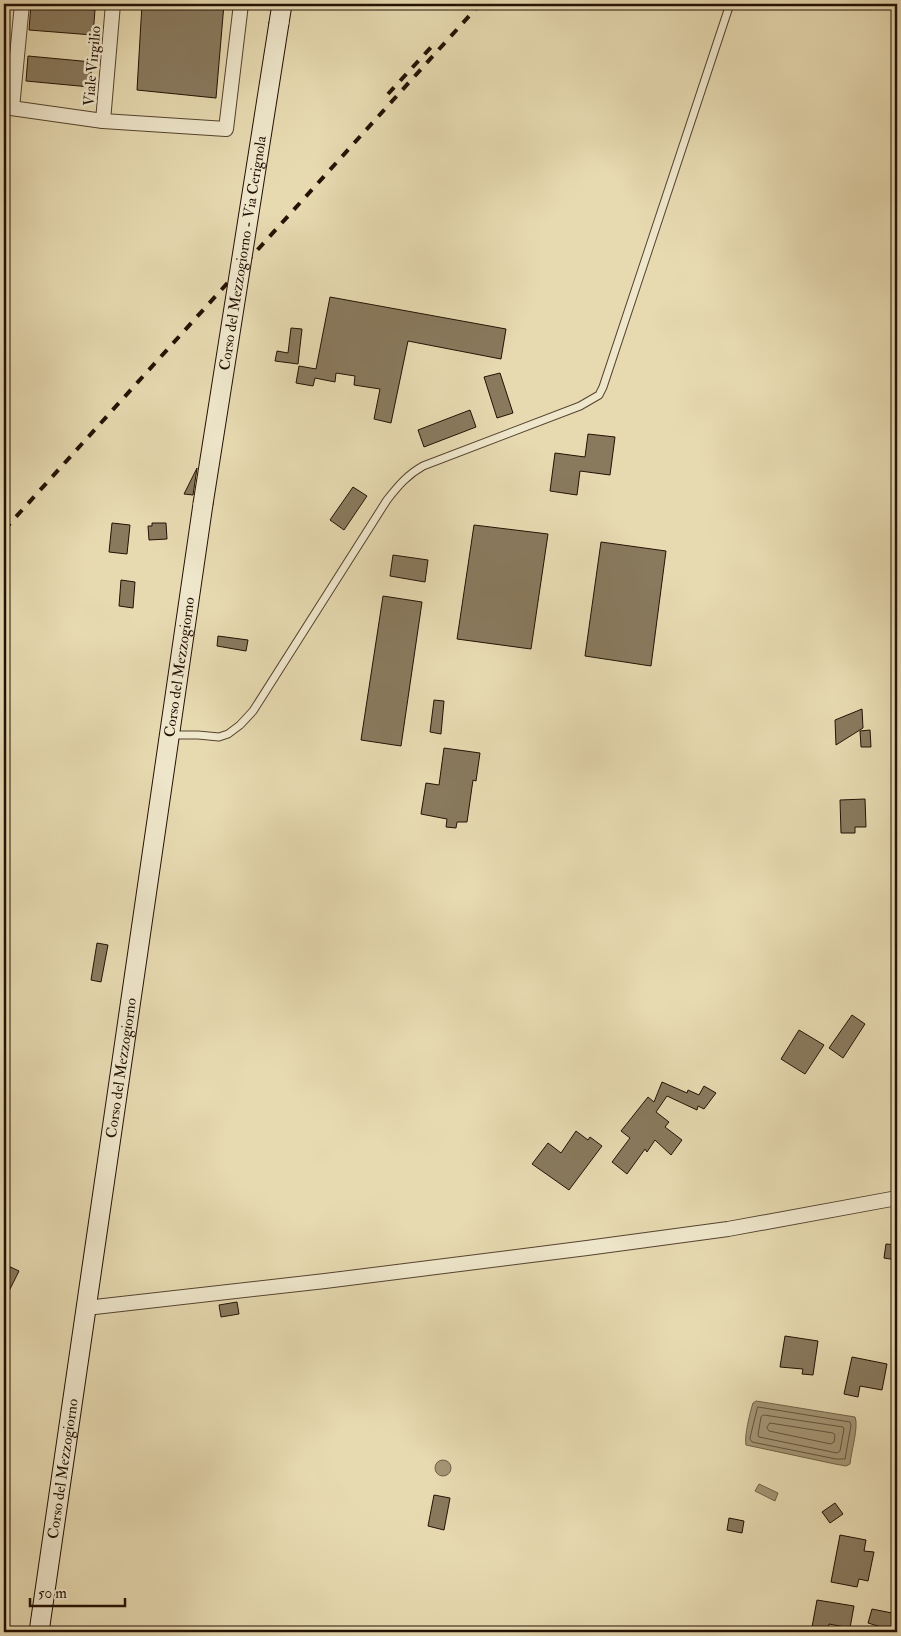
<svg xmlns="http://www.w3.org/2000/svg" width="901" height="1636" font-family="'IM FELL Double Pica',serif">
<rect width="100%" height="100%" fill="#e7dab1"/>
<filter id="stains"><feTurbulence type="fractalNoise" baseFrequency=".004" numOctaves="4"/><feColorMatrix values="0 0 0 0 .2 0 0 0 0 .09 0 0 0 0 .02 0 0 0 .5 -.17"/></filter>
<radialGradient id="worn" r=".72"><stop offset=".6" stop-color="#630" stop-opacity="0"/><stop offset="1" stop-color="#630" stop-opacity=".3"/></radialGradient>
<g fill="#a59676" stroke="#716148">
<path d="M756,1401L855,1417C859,1426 851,1452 850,1464L846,1466L835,1464L746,1445C744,1437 750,1412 753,1403Z"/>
<circle cx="443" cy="1468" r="8"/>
<polygon points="759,1484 778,1493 775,1501 755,1491"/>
</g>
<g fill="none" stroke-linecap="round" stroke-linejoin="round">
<g stroke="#64543d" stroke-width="1">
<polygon points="758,1407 850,1422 851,1425 845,1459 836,1459 752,1442 750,1439"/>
<polygon points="764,1415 843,1427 844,1429 840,1451 837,1453 759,1437 758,1435 761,1417"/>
<polygon points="770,1423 833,1433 835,1435 834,1442 831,1444 769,1431 767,1428"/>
</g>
</g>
<g fill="#897a5e" stroke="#241104">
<polygon points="31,4 95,10 93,35 29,30"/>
<polygon points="142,4 224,4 216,98 137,90"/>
<polygon points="28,56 92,62 90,87 26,81"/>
<polygon points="330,297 506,329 501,359 408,341 391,423 374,419 380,389 354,385 355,376 336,373 335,382 315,378 313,386 296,383 299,366 316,369"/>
<polygon points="291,328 302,329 298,364 275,361 277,351 288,353"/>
<polygon points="500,373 513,413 497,418 484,377"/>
<polygon points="470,410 476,427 424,447 418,430"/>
<polygon points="588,434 615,437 610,475 580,471 577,495 550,491 555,453 585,457"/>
<polygon points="197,468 193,495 184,494"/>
<polygon points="353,487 367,496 344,530 330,520"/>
<polygon points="112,523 130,525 127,554 109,552"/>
<polygon points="152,523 166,523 167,539 149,540 148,526 152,526"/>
<polygon points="474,525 548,534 531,649 457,639"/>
<polygon points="601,542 666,551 651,666 585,656"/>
<polygon points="393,555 428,560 425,582 390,576"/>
<polygon points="121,580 135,582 133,608 119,606"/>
<polygon points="383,596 422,602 401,746 361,740"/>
<polygon points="218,636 248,640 246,651 217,646"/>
<polygon points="434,700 444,701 441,734 430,732"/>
<polygon points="862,709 863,728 836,745 835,720"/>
<polygon points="870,730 871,747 861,747 860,731"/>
<polygon points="444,748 480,753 476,781 473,780 467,822 457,822 456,828 446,827 447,819 421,814 426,783 439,785"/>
<polygon points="865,799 866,827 855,827 855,833 841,833 840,800"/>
<polygon points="97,943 108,945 101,982 91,980"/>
<polygon points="852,1015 865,1024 843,1058 829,1048"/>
<polygon points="799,1030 824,1045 805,1074 781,1059"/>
<polygon points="662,1082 687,1093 688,1090 699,1095 704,1086 716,1093 704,1109 698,1106 697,1110 667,1096 656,1112 669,1122 665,1127 682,1140 671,1155 655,1140 647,1152 645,1149 627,1174 612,1162 630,1138 621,1131 648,1097 654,1102"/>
<polygon points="576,1131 588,1140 590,1137 602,1146 569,1190 532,1164 548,1143 561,1153"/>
<polygon points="886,1244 897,1245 897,1260 884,1258"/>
<polygon points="4,1264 19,1271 4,1301"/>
<polygon points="237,1302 239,1314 221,1317 219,1305"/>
<polygon points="785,1336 818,1341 813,1375 802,1374 803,1369 780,1367"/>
<polygon points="852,1357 887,1364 882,1390 860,1386 858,1397 844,1394"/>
<polygon points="434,1495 450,1498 444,1530 428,1526"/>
<polygon points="835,1503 843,1514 830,1523 822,1512"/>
<polygon points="729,1518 744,1521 742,1533 727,1530"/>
<polygon points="840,1535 866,1540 864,1551 874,1552 868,1581 859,1579 857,1587 831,1582"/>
<polygon points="817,1600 854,1606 850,1628 829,1624 828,1630 812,1627"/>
<polygon points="872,1609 897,1614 894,1631 868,1623"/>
</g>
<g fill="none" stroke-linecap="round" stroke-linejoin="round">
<defs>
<path id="lane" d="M170,735H198L219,737L228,734L240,725L253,711L387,500C398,486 407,475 423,466L580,406L599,395L603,387L730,4"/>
<g id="street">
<polyline points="4,107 103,121 113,4"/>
<polyline points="12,108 22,4"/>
<polyline points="103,121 226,129 241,4"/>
<polyline points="86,1308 325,1281 587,1248 728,1229 897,1198"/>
</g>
<g id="secondary">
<polyline points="279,23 282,4"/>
<path id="s1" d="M39,1632L203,504"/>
</g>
</defs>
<use href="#lane" stroke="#55432f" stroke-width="9"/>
<use href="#street" stroke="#55432f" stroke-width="16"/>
<use href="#secondary" stroke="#241104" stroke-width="21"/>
<use href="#lane" stroke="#efe7cc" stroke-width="7"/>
<use href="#street" stroke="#efe7cc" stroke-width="14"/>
<use href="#secondary" stroke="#efe7cc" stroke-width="19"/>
<g stroke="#241104" stroke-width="4" stroke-dasharray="9 9" stroke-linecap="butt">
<polyline points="388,94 434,44"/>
<polyline points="4,530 480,4"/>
</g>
<defs>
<g id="secondary-bridge">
<path id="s2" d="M203,504L279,23"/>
</g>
</defs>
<use href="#secondary-bridge" stroke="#241104" stroke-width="21" stroke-linecap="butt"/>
<use href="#secondary-bridge" stroke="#efe7cc" stroke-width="19"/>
</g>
<g text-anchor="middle" stroke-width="5" stroke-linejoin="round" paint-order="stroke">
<g font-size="15" fill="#241104" stroke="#efe7cc">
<text transform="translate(92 66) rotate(-85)" y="5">Viale Virgilio</text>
<text dy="5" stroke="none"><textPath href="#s2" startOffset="254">Corso del Mezzogiorno - Via Cerignola</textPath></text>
<text dy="5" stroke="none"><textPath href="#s1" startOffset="975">Corso del Mezzogiorno</textPath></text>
<text dy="5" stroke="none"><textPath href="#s1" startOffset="570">Corso del Mezzogiorno</textPath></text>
<text dy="5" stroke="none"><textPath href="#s1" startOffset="165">Corso del Mezzogiorno</textPath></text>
</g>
</g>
<rect width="901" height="1636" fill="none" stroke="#e7dab1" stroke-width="20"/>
<rect x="5" y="5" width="891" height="1626" fill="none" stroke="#241104" stroke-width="2.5"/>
<rect x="10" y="10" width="881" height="1616" fill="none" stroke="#241104"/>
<path d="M30 1598v8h95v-8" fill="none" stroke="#241104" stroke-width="2.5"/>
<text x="38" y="1598" font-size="15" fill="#241104" stroke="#efe7cc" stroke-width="4" paint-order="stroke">50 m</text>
<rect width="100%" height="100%" filter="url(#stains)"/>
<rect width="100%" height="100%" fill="url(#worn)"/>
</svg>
